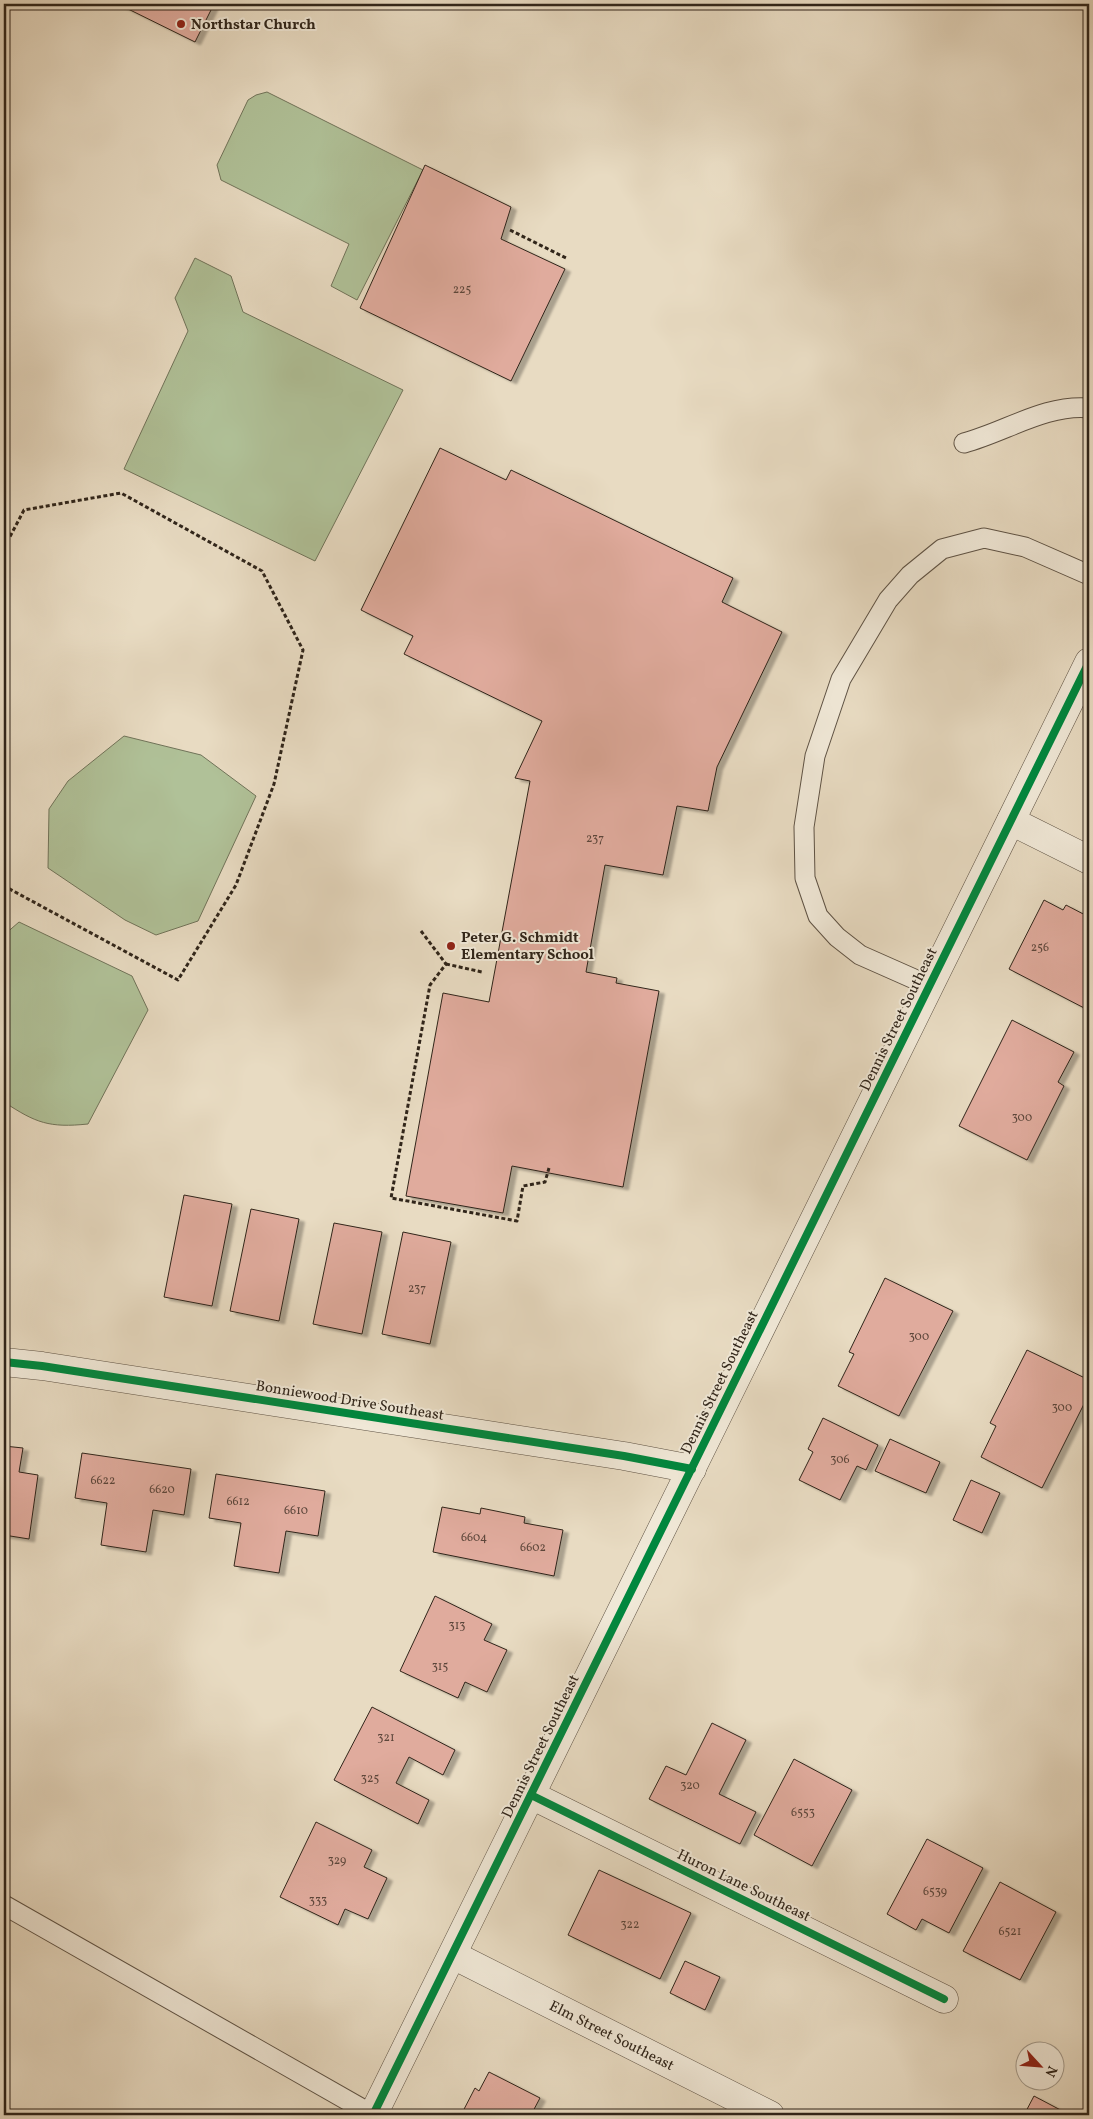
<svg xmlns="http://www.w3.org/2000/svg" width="1093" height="2119" font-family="Vollkorn,serif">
<defs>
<filter id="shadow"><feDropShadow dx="5.5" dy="3" stdDeviation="1" flood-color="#0004"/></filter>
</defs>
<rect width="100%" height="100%" fill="#e8dbc2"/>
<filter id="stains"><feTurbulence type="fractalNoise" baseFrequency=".004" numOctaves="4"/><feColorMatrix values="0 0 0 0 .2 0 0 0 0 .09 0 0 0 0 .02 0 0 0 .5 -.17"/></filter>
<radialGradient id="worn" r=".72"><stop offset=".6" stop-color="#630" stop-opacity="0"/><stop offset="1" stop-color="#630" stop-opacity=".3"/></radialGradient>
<g fill="#b0c198" stroke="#707359">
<polygon points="267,92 423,170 357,300 331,286 349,244 221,180 217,165 248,100 256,95"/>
<polygon points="195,258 231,276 243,312 403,390 315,561 124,469 188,331 175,298"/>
<polygon points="124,736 201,755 256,796 198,921 156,935 125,920 48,868 49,809 68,781"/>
<path d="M19,922L132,976L148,1010L88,1124C49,1128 36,1123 4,1102V935Z"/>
</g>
<g fill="#e0ab9d" stroke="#30251a" filter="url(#shadow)">
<polygon points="121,4 214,4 195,42 120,5"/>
<polygon points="425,165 511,207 501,239 565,269 511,381 360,308"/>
<polygon points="440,448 506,480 511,470 733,578 722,602 782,632 717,767 708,811 677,806 663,875 605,865 586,972 617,978 616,983 659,991 623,1187 512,1166 503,1213 406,1196 443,993 489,1002 530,781 515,778 542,721 404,654 413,636 361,610"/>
<polygon points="1044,900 1063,910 1066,905 1089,917 1088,1010 1009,969"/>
<polygon points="1012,1020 1074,1052 1058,1082 1064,1086 1027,1160 959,1126"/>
<polygon points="184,1195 232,1204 212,1306 164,1297"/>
<polygon points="251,1209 299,1219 279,1321 230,1311"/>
<polygon points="334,1223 382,1232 362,1334 313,1324"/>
<polygon points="403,1232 451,1242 430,1344 382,1334"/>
<polygon points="885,1278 953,1311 899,1416 838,1386 854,1354 849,1352"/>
<polygon points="1027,1350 1089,1380 1089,1394 1042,1488 981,1457 996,1426 990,1423"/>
<polygon points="823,1418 878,1445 866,1470 857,1466 840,1500 799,1480 813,1452 808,1449"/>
<polygon points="890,1439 940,1462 926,1493 875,1471"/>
<polygon points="4,1446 23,1448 19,1472 38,1475 29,1539 4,1535"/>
<polygon points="82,1453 191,1469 184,1515 153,1510 146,1552 101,1545 107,1503 75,1498"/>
<polygon points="216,1474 325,1491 318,1536 286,1531 279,1573 234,1566 241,1523 209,1518"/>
<polygon points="971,1480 1000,1493 982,1533 953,1520"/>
<polygon points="442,1507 480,1514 481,1508 525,1517 524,1523 563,1530 554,1576 433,1552"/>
<polygon points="435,1596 492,1624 484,1640 507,1650 487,1692 465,1682 458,1698 400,1671"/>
<polygon points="372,1707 455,1750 443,1775 409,1757 396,1783 429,1800 418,1824 334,1780"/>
<polygon points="712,1723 746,1740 719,1794 756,1812 740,1844 649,1799 666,1766 686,1775"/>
<polygon points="794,1759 852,1790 812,1866 754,1835"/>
<polygon points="316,1822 372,1850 364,1867 387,1878 368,1919 345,1909 338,1925 280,1897"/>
<polygon points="927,1839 983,1868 949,1933 922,1919 916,1930 887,1914"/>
<polygon points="599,1870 691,1913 660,1979 568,1935"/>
<polygon points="1000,1882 1056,1912 1020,1980 963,1951"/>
<polygon points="685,1961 720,1977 705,2010 670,1993"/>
<polygon points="489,2072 540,2098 531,2115 461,2115 475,2088 479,2091"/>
<polygon points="1034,2096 1070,2115 1024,2115"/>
</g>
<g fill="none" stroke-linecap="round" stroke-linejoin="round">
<defs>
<g id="service">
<path d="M964,443C1005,432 1046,404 1089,408"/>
<polyline points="930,986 860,955 837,937 818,916 805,878 804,827 815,756 841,679 888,600 910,575 942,549 984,538 1025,547 1089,575"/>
<polyline points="4,1905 373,2115"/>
</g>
<g id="minor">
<polyline points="1011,821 1089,860"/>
<polyline points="531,1795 944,1999"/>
</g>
<g id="tertiary">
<polyline points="4,1362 42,1366 624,1456 692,1469"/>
<path id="s1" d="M453,1955L770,2115"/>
<polyline points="373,2115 1089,662"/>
</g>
</defs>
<use href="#service" stroke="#5e5244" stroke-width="21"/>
<use href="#minor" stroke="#5e5244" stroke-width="29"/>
<use href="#tertiary" stroke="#5e5244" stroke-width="29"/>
<g stroke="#30251a" stroke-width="3" stroke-dasharray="4 2.5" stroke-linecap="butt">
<polyline points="510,230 566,258"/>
<polyline points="4,548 24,510 121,493 262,571 303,650 274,784 236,885 178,980 4,886"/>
<polyline points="421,931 446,964 430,985 391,1198 517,1221 523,1186 545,1182 549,1168"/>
<polyline points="446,964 482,972"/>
</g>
<use href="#service" stroke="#f0e8d7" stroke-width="19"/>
<use href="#minor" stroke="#f0e8d7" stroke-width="28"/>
<use href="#tertiary" stroke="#f0e8d7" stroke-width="28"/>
<defs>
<g id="cycleway">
<polyline points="4,1362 42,1366 624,1456 692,1469"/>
<polyline points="531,1795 944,1999"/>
<polyline points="373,2115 1089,662"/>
</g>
</defs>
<use href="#cycleway" stroke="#f0e8d7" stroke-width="11"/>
<use href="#cycleway" stroke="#00873e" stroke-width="8"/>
</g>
<g fill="#8f2418" stroke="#f0e8d7" stroke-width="2">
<circle cx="181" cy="24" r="5"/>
<circle cx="451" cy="946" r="5"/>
</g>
<g text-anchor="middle" stroke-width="4" stroke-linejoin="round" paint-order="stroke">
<g font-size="12" fill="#5c463b">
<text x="462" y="293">225</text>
<text x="595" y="842">237</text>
<text x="1040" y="951">256</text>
<text x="1022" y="1121">300</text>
<text x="417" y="1292">237</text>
<text x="919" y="1340">300</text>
<text x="1062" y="1411">300</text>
<text x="840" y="1463">306</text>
<text x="103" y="1484">6622</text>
<text x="162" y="1493">6620</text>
<text x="238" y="1505">6612</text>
<text x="296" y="1514">6610</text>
<text x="474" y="1541">6604</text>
<text x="533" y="1551">6602</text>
<text x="457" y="1629">313</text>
<text x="440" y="1670">315</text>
<text x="386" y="1741">321</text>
<text x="370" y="1782">325</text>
<text x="690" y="1789">320</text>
<text x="803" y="1816">6553</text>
<text x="337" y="1864">329</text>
<text x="935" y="1895">6539</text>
<text x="318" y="1904">333</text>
<text x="630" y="1928">322</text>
<text x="1010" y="1935">6521</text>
</g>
<g font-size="15" font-weight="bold" fill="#30251a" stroke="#f0e8d7" text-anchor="start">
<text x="191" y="29">Northstar Church</text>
<text x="461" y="942">Peter G. Schmidt<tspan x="461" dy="17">Elementary School</tspan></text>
</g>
<g font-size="15" fill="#30251a" stroke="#f0e8d7">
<text transform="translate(898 1019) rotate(-64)" y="5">Dennis Street Southeast</text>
<text transform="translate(719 1382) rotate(-64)" y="5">Dennis Street Southeast</text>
<text transform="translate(350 1400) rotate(9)" y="5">Bonniewood Drive Southeast</text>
<text transform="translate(540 1746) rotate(-64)" y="5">Dennis Street Southeast</text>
<text transform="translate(744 1885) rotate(26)" y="5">Huron Lane Southeast</text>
<text dy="5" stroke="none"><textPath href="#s1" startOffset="178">Elm Street Southeast</textPath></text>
</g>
</g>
<rect width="1093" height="2119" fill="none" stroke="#e8dbc2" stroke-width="20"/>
<rect x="5" y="5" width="1083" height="2109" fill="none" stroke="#30251a" stroke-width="2.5"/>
<rect x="10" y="10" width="1073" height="2099" fill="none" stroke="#30251a"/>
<g transform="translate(1040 2066) rotate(116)"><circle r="24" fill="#f0e8d7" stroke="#a39a8b"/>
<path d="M0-4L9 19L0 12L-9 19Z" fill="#8f2418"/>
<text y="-8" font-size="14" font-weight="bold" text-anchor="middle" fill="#30251a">N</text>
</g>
<rect width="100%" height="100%" filter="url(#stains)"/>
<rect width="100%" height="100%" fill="url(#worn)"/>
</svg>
